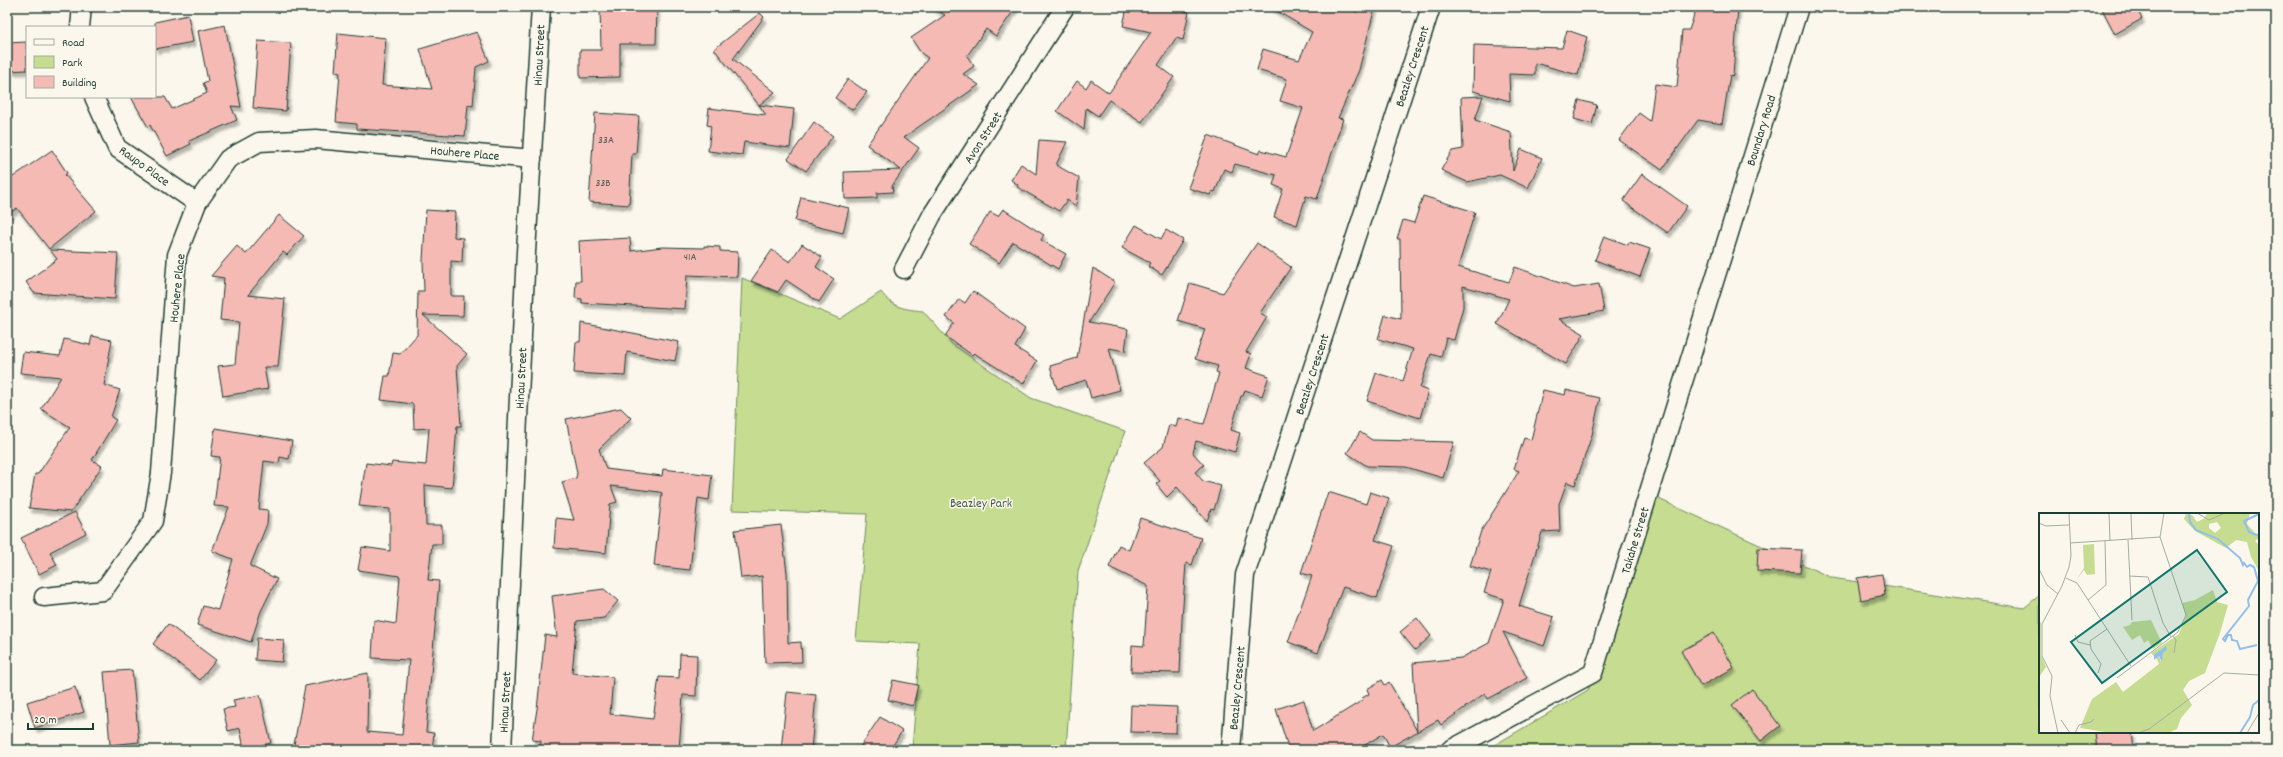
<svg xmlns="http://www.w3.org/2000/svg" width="2283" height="757" font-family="Dekko,sans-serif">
<defs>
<filter id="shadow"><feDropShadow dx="2.5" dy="4.5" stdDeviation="1" flood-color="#0004"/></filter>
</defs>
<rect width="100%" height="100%" fill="#fbf7ec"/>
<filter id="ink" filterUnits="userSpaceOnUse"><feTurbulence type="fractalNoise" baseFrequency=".025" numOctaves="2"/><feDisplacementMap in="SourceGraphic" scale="8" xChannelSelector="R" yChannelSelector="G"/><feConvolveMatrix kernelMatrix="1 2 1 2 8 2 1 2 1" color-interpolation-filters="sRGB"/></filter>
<g filter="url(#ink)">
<g fill="#c5dc91" stroke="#728c62">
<path d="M742,278L840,319L881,292C893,308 904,309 923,311L952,344L1031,398L1125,431L1078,571L1066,750H912L920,644L856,641L867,514L732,510Z"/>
<polygon points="1650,495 1832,578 2024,608 2040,595 2040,732 2102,732 2093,750 1486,750 1588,690"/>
</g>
<g fill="#f6bab5" stroke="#1f3d34" filter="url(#shadow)">
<polygon points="600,7 657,7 656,44 620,44 620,77 580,78 580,50 601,50"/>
<polygon points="932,7 1016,7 996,36 986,29 967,56 974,66 963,74 979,85 904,137 919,148 892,186 893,192 877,193 877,198 845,199 844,172 901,170 867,145 928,58 921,53 911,38 945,15"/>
<polygon points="1127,7 1168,7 1189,12 1183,40 1176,38 1158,65 1174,77 1142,122 1109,100 1098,116 1086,108 1084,130 1057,111 1077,81 1086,88 1091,80 1109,93 1151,32 1123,26"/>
<polygon points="1270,7 1338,7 1357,12 1358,7 1375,7 1359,70 1338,118 1343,119 1317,199 1306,196 1297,225 1274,217 1283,189 1273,185 1276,175 1235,164 1232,172 1224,169 1215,192 1212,191 1210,195 1188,188 1208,135 1259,154 1261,150 1286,157 1303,108 1280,101 1287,79 1257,70 1263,49 1299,60 1312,32"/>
<polygon points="1697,7 1738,7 1733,76 1730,75 1722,124 1698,120 1662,170 1619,140 1639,113 1650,121 1655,84 1677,87 1682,30 1689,30"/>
<polygon points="2101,7 2136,7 2142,19 2115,34"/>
<polygon points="760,13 764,17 733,59 775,92 759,105 714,49"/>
<polygon points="188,15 193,42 155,49 155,22"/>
<polygon points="225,25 241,107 231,106 237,120 189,141 191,144 167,156 150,125 148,127 131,97 165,97 172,109 207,93 203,83 208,81 198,31"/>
<polygon points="1567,30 1587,37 1578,75 1535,63 1535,75 1509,74 1510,101 1473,91 1474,45 1562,48"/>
<polygon points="477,32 489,61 476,67 473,106 468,105 465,136 357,129 357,124 336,122 340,73 335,72 338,33 386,38 382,85 432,89 420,49"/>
<polygon points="258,41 291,43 286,111 253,108"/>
<polygon points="26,42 27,70 7,71 7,43"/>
<polygon points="848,79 867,92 853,110 835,98"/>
<polygon points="1483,96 1475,120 1511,132 1513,171 1521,149 1542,158 1528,188 1500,175 1467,182 1441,170 1452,151 1463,149 1461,97"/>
<polygon points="1579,100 1597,105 1592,124 1574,119"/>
<polygon points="759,105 794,109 790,148 744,142 742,155 708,151 711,126 707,125 709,108 766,115"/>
<polygon points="595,113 639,116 636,154 632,154 629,205 589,202"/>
<polygon points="814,122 833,136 806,171 788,159"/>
<polygon points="1039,140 1067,142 1056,165 1079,178 1076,206 1067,200 1059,211 1017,187 1018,185 1011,180 1021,164 1036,174"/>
<polygon points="52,150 67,173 65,175 96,211 49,249 17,208 7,215 7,181"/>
<polygon points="1642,174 1687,206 1668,233 1623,201"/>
<polygon points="1423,196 1475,212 1458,267 1509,282 1515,267 1574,288 1599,284 1604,311 1559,319 1584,334 1566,364 1497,324 1509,299 1463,286 1463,307 1454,340 1446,338 1441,357 1431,354 1420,388 1428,391 1420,418 1367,401 1376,373 1403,381 1413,349 1378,339 1385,315 1401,319 1400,239 1397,239 1403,220 1414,223"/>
<polygon points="801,197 849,208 843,233 795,221"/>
<polygon points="1003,209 1044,235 1041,240 1066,254 1058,269 1013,242 999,263 969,244 990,212 998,216"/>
<polygon points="426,210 455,212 454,237 463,238 462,262 451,261 451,296 464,296 463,316 423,315 467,354 457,366 461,426 457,426 452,488 425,485 426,525 442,525 442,544 432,544 428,580 439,581 426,732 434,733 432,750 293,750 305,686 368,673 367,732 402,735 409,660 372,658 374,620 396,624 400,576 358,570 362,547 390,551 390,509 359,506 366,463 391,466 392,462 426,465 429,428 414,429 413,404 381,400 385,376 389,376 393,353 400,354 417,335 418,291 424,291 423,260"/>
<polygon points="279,215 304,236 287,255 283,252 248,295 285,299 278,367 264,367 268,389 223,396 218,366 235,364 239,322 220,320 224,278 211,276 237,246 246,254"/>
<polygon points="1136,225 1161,239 1166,230 1183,240 1162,275 1148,266 1150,263 1122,248"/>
<polygon points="1604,236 1628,245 1629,242 1650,249 1640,277 1595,260"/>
<polygon points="630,238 631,251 662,247 704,248 704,246 720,247 720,251 738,252 737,277 687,275 685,309 582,303 582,299 575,298 576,281 581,281 579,241"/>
<polygon points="1257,243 1291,267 1260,313 1267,317 1246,352 1251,354 1246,368 1269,376 1262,396 1245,390 1243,396 1241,396 1231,430 1240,433 1235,452 1196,441 1193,453 1204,465 1195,472 1203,481 1221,486 1214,510 1211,509 1207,521 1177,487 1167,497 1156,484 1160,481 1144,463 1163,447 1169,425 1176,427 1178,418 1204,424 1219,373 1216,372 1218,366 1195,359 1205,329 1178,321 1190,283 1223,293"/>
<polygon points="802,244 822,257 816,267 834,279 819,302 786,280 778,292 751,281 772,250 790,262"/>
<polygon points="50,250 118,253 115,299 34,293 26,282 57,259"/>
<polygon points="1093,268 1115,282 1089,322 1128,329 1125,351 1109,348 1120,390 1091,398 1086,380 1057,389 1050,366 1077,358"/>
<polygon points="973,291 1025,329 1015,347 1037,361 1023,384 974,353 972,355 945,336 954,323 946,317 959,299 965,303"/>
<polygon points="581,323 679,342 675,361 627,352 625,376 574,373 576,342 580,342"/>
<polygon points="92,336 112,340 104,385 120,390 111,417 116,420 92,460 102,466 71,512 29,508 35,474 38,474 70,427 41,409 61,377 20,373 23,352 60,356 64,339 90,345"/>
<polygon points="1543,390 1565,395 1566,390 1600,398 1592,435 1575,485 1567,482 1559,504 1560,531 1542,532 1519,606 1554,617 1544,646 1503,632 1527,678 1488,699 1485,693 1441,725 1438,720 1390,747 1383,734 1357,750 1283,750 1288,747 1276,709 1304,700 1313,731 1363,700 1362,698 1369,694 1367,689 1382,680 1385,685 1389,682 1417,731 1413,663 1461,658 1489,643 1504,599 1484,593 1491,572 1470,566 1481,531 1519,471 1514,469 1524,438 1531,440"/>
<polygon points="621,408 631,418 599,449 606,469 662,476 663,469 712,475 709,500 698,498 690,570 654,566 662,493 659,492 611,486 617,502 610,504 606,553 554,548 556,518 574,520 562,482 576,478 577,473 566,419"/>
<polygon points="215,428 292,441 289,459 280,457 279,463 264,461 259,509 268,510 267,524 250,566 277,579 261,611 251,642 197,625 203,606 218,610 233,559 212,551 229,507 214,506 220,457 211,456"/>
<polygon points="1360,432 1372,440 1454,442 1443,478 1406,467 1367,466 1347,453"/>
<polygon points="1328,492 1366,504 1370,492 1389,498 1375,540 1394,546 1377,598 1343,587 1318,653 1288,642 1312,576 1301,573"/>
<polygon points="75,512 86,533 50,552 57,565 39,574 21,538"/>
<polygon points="1140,518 1201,538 1192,565 1186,563 1182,619 1180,673 1131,672 1132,645 1144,646 1148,586 1109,567 1119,545 1129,550"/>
<polygon points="781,525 787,573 788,643 801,642 802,662 765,663 762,576 741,578 735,530"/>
<polygon points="1758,548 1802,550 1800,573 1757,571"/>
<polygon points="1882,574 1885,595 1861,600 1857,578"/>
<polygon points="604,589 618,601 604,618 577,621 572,673 613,677 610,714 653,719 659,677 679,678 680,654 697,655 696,696 683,695 679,750 540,750 541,741 532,740 537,709 545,635 557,637 552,596"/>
<polygon points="1417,618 1431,636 1415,650 1400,632"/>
<polygon points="168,624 216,660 200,680 153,644"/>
<polygon points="1714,633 1734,668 1701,686 1681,651"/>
<polygon points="257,638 284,640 282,662 255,660"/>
<polygon points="132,670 139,742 110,745 104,672"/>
<polygon points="893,680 918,685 913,706 888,700"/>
<polygon points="75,687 84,712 35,728 27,702"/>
<polygon points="1752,689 1780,726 1761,741 1732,705"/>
<polygon points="787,692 816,695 811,750 781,750"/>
<polygon points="260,695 271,743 244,749 240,728 228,731 223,709 235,707 233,700"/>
<polygon points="1131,705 1177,707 1176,733 1130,732"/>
<polygon points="880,717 902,731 890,750 858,750"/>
<polygon points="2095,732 2132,732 2134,750 2097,750"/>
</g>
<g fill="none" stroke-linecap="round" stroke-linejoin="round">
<defs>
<g id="street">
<polyline points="80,27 82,7"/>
<polyline points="94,97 117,148 197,203"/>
<polyline points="904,269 932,215 1065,7"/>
<polyline points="44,597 103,591 153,521 161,473 177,255 197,203 228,159 259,142 316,139 532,159"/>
<polyline points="502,750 526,252 541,7"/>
<polyline points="1231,750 1245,575 1431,7"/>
<polyline points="1450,750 1593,673 1799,7"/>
</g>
</defs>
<use href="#street" stroke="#1f3d34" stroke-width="21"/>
<use href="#street" stroke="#fbf7ec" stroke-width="18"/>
</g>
</g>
<g text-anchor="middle" stroke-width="3" stroke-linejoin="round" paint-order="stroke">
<g font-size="11" fill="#555c54">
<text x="606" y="143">33A</text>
<text x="603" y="186">33B</text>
<text x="690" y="260">41A</text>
</g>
<g font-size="13" fill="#1f3d34" stroke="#fbf7ec">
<text transform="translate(538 55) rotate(-87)" y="5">Hinau Street</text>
<text transform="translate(1411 66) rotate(-72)" y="5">Beazley Crescent</text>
<text transform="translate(1760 130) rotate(-73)" y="5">Boundary Road</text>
<text transform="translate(982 137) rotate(-57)" y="5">Avon Street</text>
<text transform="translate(465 152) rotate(5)" y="5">Houhere Place</text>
<text transform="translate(145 165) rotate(36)" y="5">Raupo Place</text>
<text transform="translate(176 288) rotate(-84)" y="5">Houhere Place</text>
<text transform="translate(1311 374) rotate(-72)" y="5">Beazley Crescent</text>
<text transform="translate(520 378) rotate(-87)" y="5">Hinau Street</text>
<text transform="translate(1634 540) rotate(-73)" y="5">Takahe Street</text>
<text transform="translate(1236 688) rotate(-85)" y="5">Beazley Crescent</text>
<text transform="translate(504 702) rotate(-87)" y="5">Hinau Street</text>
</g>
<g font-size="13" fill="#405d47" stroke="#fbf7ec">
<text x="981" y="507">Beazley Park</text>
</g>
</g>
<g transform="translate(2039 513)">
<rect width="220" height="220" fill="#fbf7ec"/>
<path d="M168,0H211L208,11L216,20L220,21V25L216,28L220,32V58L212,44L208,29L197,27L187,35L156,18L145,6L147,1L153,2L158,9L166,5ZM178,9L182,15L176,20L170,15V11ZM55,31L56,61L48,62L45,57L37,67L45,55L44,32ZM174,77L178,89L189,92L181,120L166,160L150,168L144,177L153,192L142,205L138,216L129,220H73L41,215L53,186L77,169L84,179L120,151L117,144L120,143L122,149L125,135L115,143L112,140L140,121L147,103L143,90L156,87ZM112,107L123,130L114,136L109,127L105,130L101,122L93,127L84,114L91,112L93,109ZM0,109H2V142L7,154L0,164Z" fill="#c5dc91" fill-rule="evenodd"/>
<path d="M127,133L128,136L124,140L123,149L120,143L115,147V142Z" fill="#92bfec"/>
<path fill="none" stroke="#92bfec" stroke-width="2" d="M150,0L151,9L157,17L179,26L201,45L204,52L205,50L208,54L211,52L215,54L219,68L209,87L210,93L184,126L186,128L189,122H192L193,127L198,128L201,136L218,132M220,1L205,8L210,19L220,23M201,220L211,204L214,192L220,187"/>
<path fill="none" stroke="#a3ada2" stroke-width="1" d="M70,0L71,28M92,0L93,27M158,0L170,7L186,0M0,10L7,13L30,12M89,27L93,107M31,30L121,24M0,56L8,72L19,81M90,63L109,64L124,110L132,124M27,65L38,70L92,153M49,87L67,72L66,28M36,122L39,129L51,132M134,123L137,127L135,140M59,160L62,151L52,136L51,128L68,116M78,165L139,119L147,102L121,24L125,0M22,207L31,220M19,220L11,183L13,163L3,143V111L23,73L30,54L32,43L30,0M36,220L40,212L52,209L55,206M99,220L110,216L185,160L220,162M208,220L220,200"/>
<path fill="#0f766e" fill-opacity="0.15" stroke="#0f766e" stroke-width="2" d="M158,37L188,79L63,170L32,129Z"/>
<rect width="220" height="220" fill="none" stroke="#1f3d34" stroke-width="2"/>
</g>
<rect width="2283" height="757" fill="none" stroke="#fbf7ec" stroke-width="24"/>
<rect x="12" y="12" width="2259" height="733" fill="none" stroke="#1f3d34" stroke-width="1.5" filter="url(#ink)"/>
<rect x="26" y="26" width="130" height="72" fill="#fbf7ec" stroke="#a3ada2"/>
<rect x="34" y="39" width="20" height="6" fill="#fbf7ec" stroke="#a3ada2"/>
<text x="62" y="46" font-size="12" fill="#1f3d34">Road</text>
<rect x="34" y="56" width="20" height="12" fill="#c5dc91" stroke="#a3ada2"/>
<text x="62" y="66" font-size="12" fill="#1f3d34">Park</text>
<rect x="34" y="76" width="20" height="12" fill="#f6bab5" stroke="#a3ada2"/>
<text x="62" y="86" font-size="12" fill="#1f3d34">Building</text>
<path d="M28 723v6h65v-6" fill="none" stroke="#1f3d34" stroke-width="2"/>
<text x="34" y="723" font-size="12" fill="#1f3d34" stroke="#fbf7ec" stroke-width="3" paint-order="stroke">20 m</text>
</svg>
